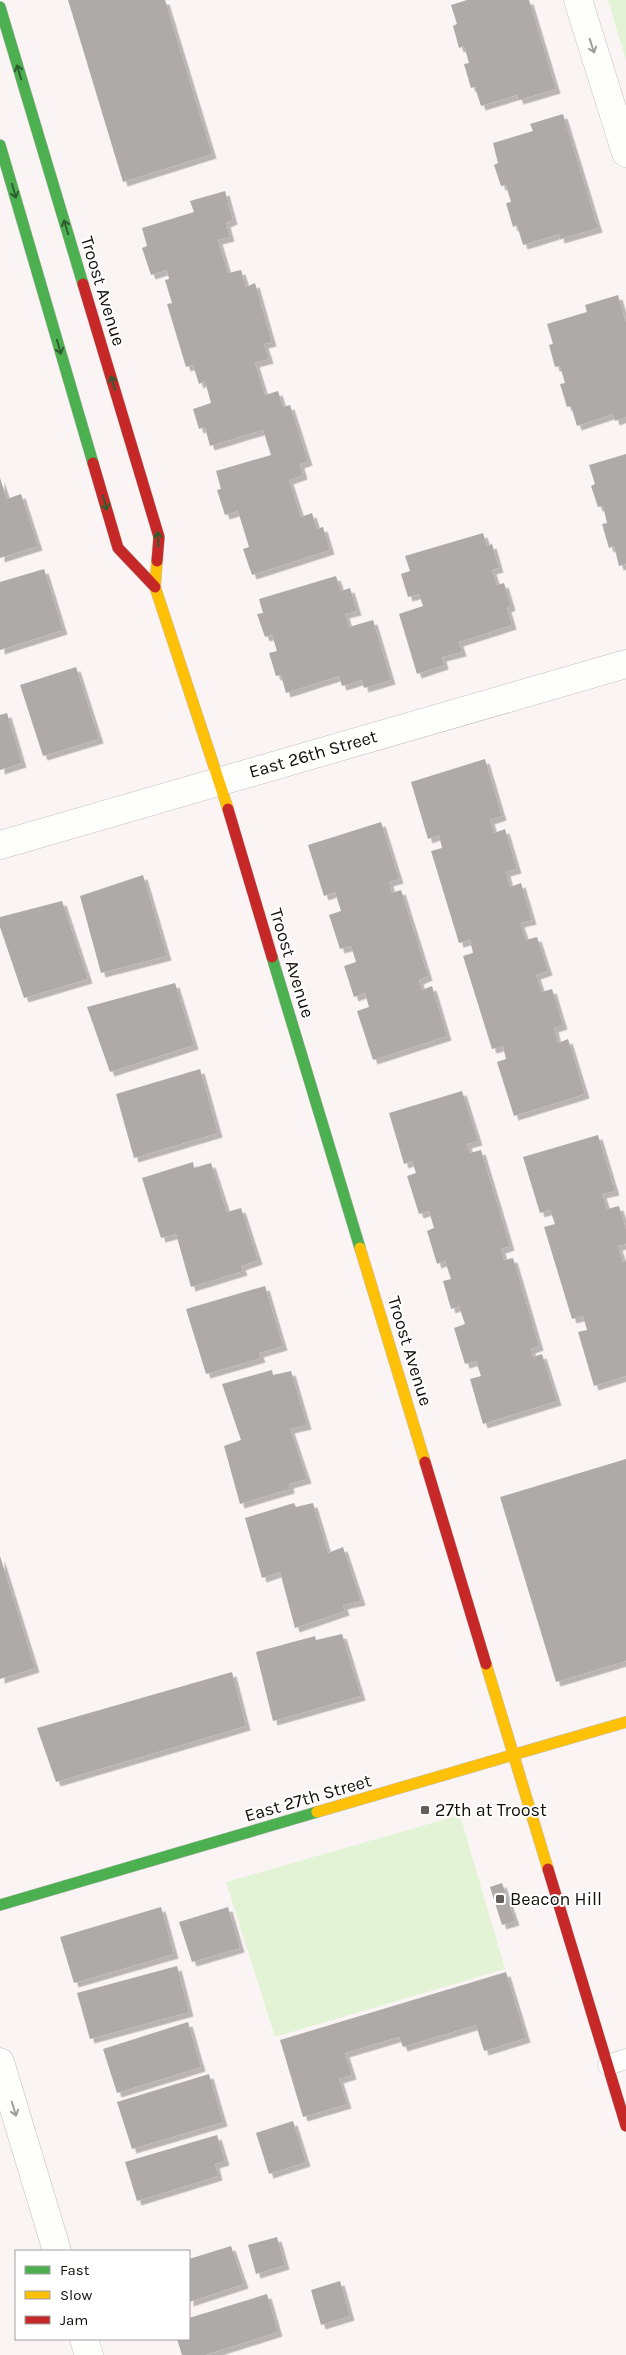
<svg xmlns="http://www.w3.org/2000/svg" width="626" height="2355" font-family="Karla,sans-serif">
<defs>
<filter id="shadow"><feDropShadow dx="4.5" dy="4.5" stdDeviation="0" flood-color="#0004"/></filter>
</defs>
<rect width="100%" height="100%" fill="#faf5f4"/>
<g fill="#e3f3d5">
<polygon points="608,0 626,0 626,60"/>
<polygon points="460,1815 505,1969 275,2037 226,1882"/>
</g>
<g fill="#aeaaa8" filter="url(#shadow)">
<polygon points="68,0 165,0 212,154 123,182"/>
<polygon points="467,0 529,0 556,89 519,100 517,95 481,106 475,87 471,88 464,64 469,63 464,46 459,48 453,26 457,24 451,5"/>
<polygon points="563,114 598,228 560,239 559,234 523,245 517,225 513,227 506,203 511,202 506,185 501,186 494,165 498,163 493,143 533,131 530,124"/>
<polygon points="225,191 233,220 226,223 230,237 218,240 228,273 241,270 246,287 255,283 272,342 264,344 269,359 255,363 265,395 278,391 283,407 290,405 308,461 300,464 303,475 289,480 301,517 312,513 317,529 323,527 330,550 252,575 243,549 249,547 238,511 225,515 217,490 221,489 216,471 271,455 263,430 210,446 205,427 199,429 193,409 211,403 205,381 199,384 193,365 186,367 167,304 172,303 165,280 169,279 167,270 151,275 142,248 147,246 142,228 194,212 190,201"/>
<polygon points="618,295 626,323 626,417 615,421 613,414 577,426 571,406 567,407 560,384 565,383 560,366 555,367 549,345 553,344 547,324 587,312 585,305"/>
<polygon points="626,454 626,564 619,566 614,546 609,548 602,524 607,523 603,506 598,507 591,486 595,484 589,465"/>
<polygon points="0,478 7,499 21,494 38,546 0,558"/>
<polygon points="483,533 487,546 492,544 499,568 492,570 497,585 504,583 511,606 507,608 512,625 459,642 462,652 442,657 444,665 417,674 399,614 423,606 419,594 408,597 401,574 410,571 405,556"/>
<polygon points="44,569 63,630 0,650 0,582"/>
<polygon points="336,576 341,591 350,588 357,611 345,614 349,627 373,620 391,680 364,688 362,680 342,686 339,676 286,693 281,675 276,676 269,653 277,651 272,635 265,637 257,614 263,613 259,599"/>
<polygon points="76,667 99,739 43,756 20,685"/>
<polygon points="7,713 22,763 0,770 0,715"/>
<polygon points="485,759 502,816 490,820 494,833 505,829 517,869 506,872 510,887 521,883 532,920 520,923 526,940 537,937 548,971 536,975 542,992 552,989 563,1025 554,1028 558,1043 568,1039 585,1094 514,1116 497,1062 506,1059 503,1046 492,1049 463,956 473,953 470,940 459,943 431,851 442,848 439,835 428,839 411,782"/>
<polygon points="381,822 399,879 389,882 392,893 401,890 428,976 419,980 422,990 432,986 447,1036 373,1060 357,1011 369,1007 365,993 354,997 344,966 356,962 351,946 340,949 329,915 341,911 335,892 324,896 308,845"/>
<polygon points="143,875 167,956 101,973 80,896"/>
<polygon points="62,901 88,979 24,998 0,927 0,917"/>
<polygon points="175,983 194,1045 110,1072 87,1007"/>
<polygon points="200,1069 218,1133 134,1158 116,1094"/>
<polygon points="462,1091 478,1141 467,1144 470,1153 481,1150 510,1246 501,1249 504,1260 513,1258 539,1346 531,1349 533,1357 542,1354 557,1401 483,1424 470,1379 481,1376 476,1361 465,1364 454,1328 465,1324 459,1306 451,1309 443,1281 451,1279 445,1261 437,1264 427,1231 434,1228 429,1211 419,1214 407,1176 416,1173 412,1161 404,1164 389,1113"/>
<polygon points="598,1135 615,1191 602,1194 607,1209 619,1206 626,1230 626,1244 618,1246 623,1262 626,1261 626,1376 594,1386 578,1332 587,1330 583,1316 572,1319 544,1227 555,1224 550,1210 540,1213 523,1157"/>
<polygon points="193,1162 194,1168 211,1163 227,1212 241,1208 258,1260 241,1266 243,1271 191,1287 176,1234 161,1238 142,1178"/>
<polygon points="265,1286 283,1346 259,1353 261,1358 206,1374 186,1309"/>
<polygon points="272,1370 273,1375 291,1371 307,1425 290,1429 307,1479 289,1484 290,1489 240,1504 224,1446 241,1440 222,1384"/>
<polygon points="626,1459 626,1661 556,1682 500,1497"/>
<polygon points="294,1503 296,1507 313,1503 328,1553 343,1547 361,1601 343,1605 345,1611 295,1628 280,1572 262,1578 245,1518"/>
<polygon points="0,1556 35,1668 0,1679"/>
<polygon points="342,1634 361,1696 273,1721 256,1652 315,1636 316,1640"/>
<polygon points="232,1672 246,1726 56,1782 37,1728"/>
<polygon points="502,1883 515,1921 502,1925 490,1887"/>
<polygon points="161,1907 174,1954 74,1983 60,1937"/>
<polygon points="228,1907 240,1948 192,1962 179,1922"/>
<polygon points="177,1966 189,2012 90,2039 77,1993"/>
<polygon points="506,1972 526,2038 484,2051 476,2025 403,2047 399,2037 345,2053 352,2075 339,2079 347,2104 303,2117 280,2040"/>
<polygon points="188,2022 201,2067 117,2093 103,2049"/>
<polygon points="209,2074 223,2122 132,2149 117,2102"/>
<polygon points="293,2121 306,2162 269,2174 256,2133"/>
<polygon points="217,2135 225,2161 215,2164 218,2176 137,2201 125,2162"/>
<polygon points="277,2237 285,2265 256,2274 248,2245"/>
<polygon points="231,2246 244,2284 189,2302 189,2259"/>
<polygon points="340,2281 350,2316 321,2325 311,2290"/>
<polygon points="267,2294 278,2332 205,2355 182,2355 177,2339 189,2339 189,2318"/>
</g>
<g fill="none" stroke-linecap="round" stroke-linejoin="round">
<defs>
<polyline id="lane" points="608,2065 626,2059"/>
<g id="street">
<polyline points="578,0 626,153"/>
<polyline points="0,845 626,664"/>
<polyline points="0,2062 57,2251"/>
<polyline points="84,2339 89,2355"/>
</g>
<g id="fast">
<polyline points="0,7 83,284"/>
<polyline points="0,145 93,463"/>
<polyline points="272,957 360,1248"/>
<polyline points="0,1905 317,1812"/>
</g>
<g id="slow">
<polyline points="157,561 155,587 228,809"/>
<polyline points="360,1248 425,1462"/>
<polyline points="486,1664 548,1869"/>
<polyline points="317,1812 626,1722"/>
</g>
<g id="jam">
<polyline points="83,284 159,537 157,561"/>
<polyline points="93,463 118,548 155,587"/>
<polyline points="228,809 272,957"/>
<polyline points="425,1462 486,1664"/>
<polyline points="548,1869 626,2126"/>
</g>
</defs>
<use href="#lane" stroke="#c2bebc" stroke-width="21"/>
<use href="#street" stroke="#c2bebc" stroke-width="29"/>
<use href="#fast" stroke="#c2bebc" stroke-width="12"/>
<use href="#slow" stroke="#c2bebc" stroke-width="12"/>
<use href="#jam" stroke="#c2bebc" stroke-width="12"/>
<use href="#lane" stroke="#fefefd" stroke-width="20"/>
<use href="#street" stroke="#fefefd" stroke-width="28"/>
<use href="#fast" stroke="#4caf50" stroke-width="11"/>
<use href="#slow" stroke="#ffc107" stroke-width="11"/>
<use href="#jam" stroke="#c62828" stroke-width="11"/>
</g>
<defs><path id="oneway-shaft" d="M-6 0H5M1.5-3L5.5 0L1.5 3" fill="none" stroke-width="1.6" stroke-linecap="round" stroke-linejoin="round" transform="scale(1.25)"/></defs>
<g stroke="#a09e9d">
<use href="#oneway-shaft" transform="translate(592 46) rotate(72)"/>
<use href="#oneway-shaft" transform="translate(14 2109) rotate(73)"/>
</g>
<g stroke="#2f5e2e">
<use href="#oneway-shaft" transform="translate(19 72) rotate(-107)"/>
<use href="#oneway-shaft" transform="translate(14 191) rotate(74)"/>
<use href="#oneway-shaft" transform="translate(66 227) rotate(-107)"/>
<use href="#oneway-shaft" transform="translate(59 347) rotate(74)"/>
<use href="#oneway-shaft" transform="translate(113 383) rotate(-107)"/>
<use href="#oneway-shaft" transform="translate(105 503) rotate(74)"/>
<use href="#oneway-shaft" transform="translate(158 539) rotate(-94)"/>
</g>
<g fill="#635f5d" stroke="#fff" stroke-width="2">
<rect x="420" y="1805" width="10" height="10" rx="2.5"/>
<rect x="495" y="1894" width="10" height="10" rx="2.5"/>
</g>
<g text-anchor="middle" stroke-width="4" stroke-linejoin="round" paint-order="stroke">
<g font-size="18" fill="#120e0c" stroke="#fff">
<text transform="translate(103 291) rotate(73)" y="6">Troost Avenue</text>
<text transform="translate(313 754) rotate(-16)" y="6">East 26th Street</text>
<text transform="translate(292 963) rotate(73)" y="6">Troost Avenue</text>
<text transform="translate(410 1351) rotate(73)" y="6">Troost Avenue</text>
<text transform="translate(308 1798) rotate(-16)" y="6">East 27th Street</text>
</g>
<g font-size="18" fill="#120e0c" stroke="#fff" text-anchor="start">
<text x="435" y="1816">27th at Troost</text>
<text x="510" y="1905">Beacon Hill</text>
</g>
</g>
<rect x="15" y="2250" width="175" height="90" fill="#ffffff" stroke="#a09f9e"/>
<rect x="25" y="2266" width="25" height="8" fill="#4caf50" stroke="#a09f9e"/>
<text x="60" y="2275" font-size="15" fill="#120e0c">Fast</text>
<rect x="25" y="2291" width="25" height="8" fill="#ffc107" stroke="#a09f9e"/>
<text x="60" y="2300" font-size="15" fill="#120e0c">Slow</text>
<rect x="25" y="2316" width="25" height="8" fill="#c62828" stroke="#a09f9e"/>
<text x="60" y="2325" font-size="15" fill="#120e0c">Jam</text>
</svg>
